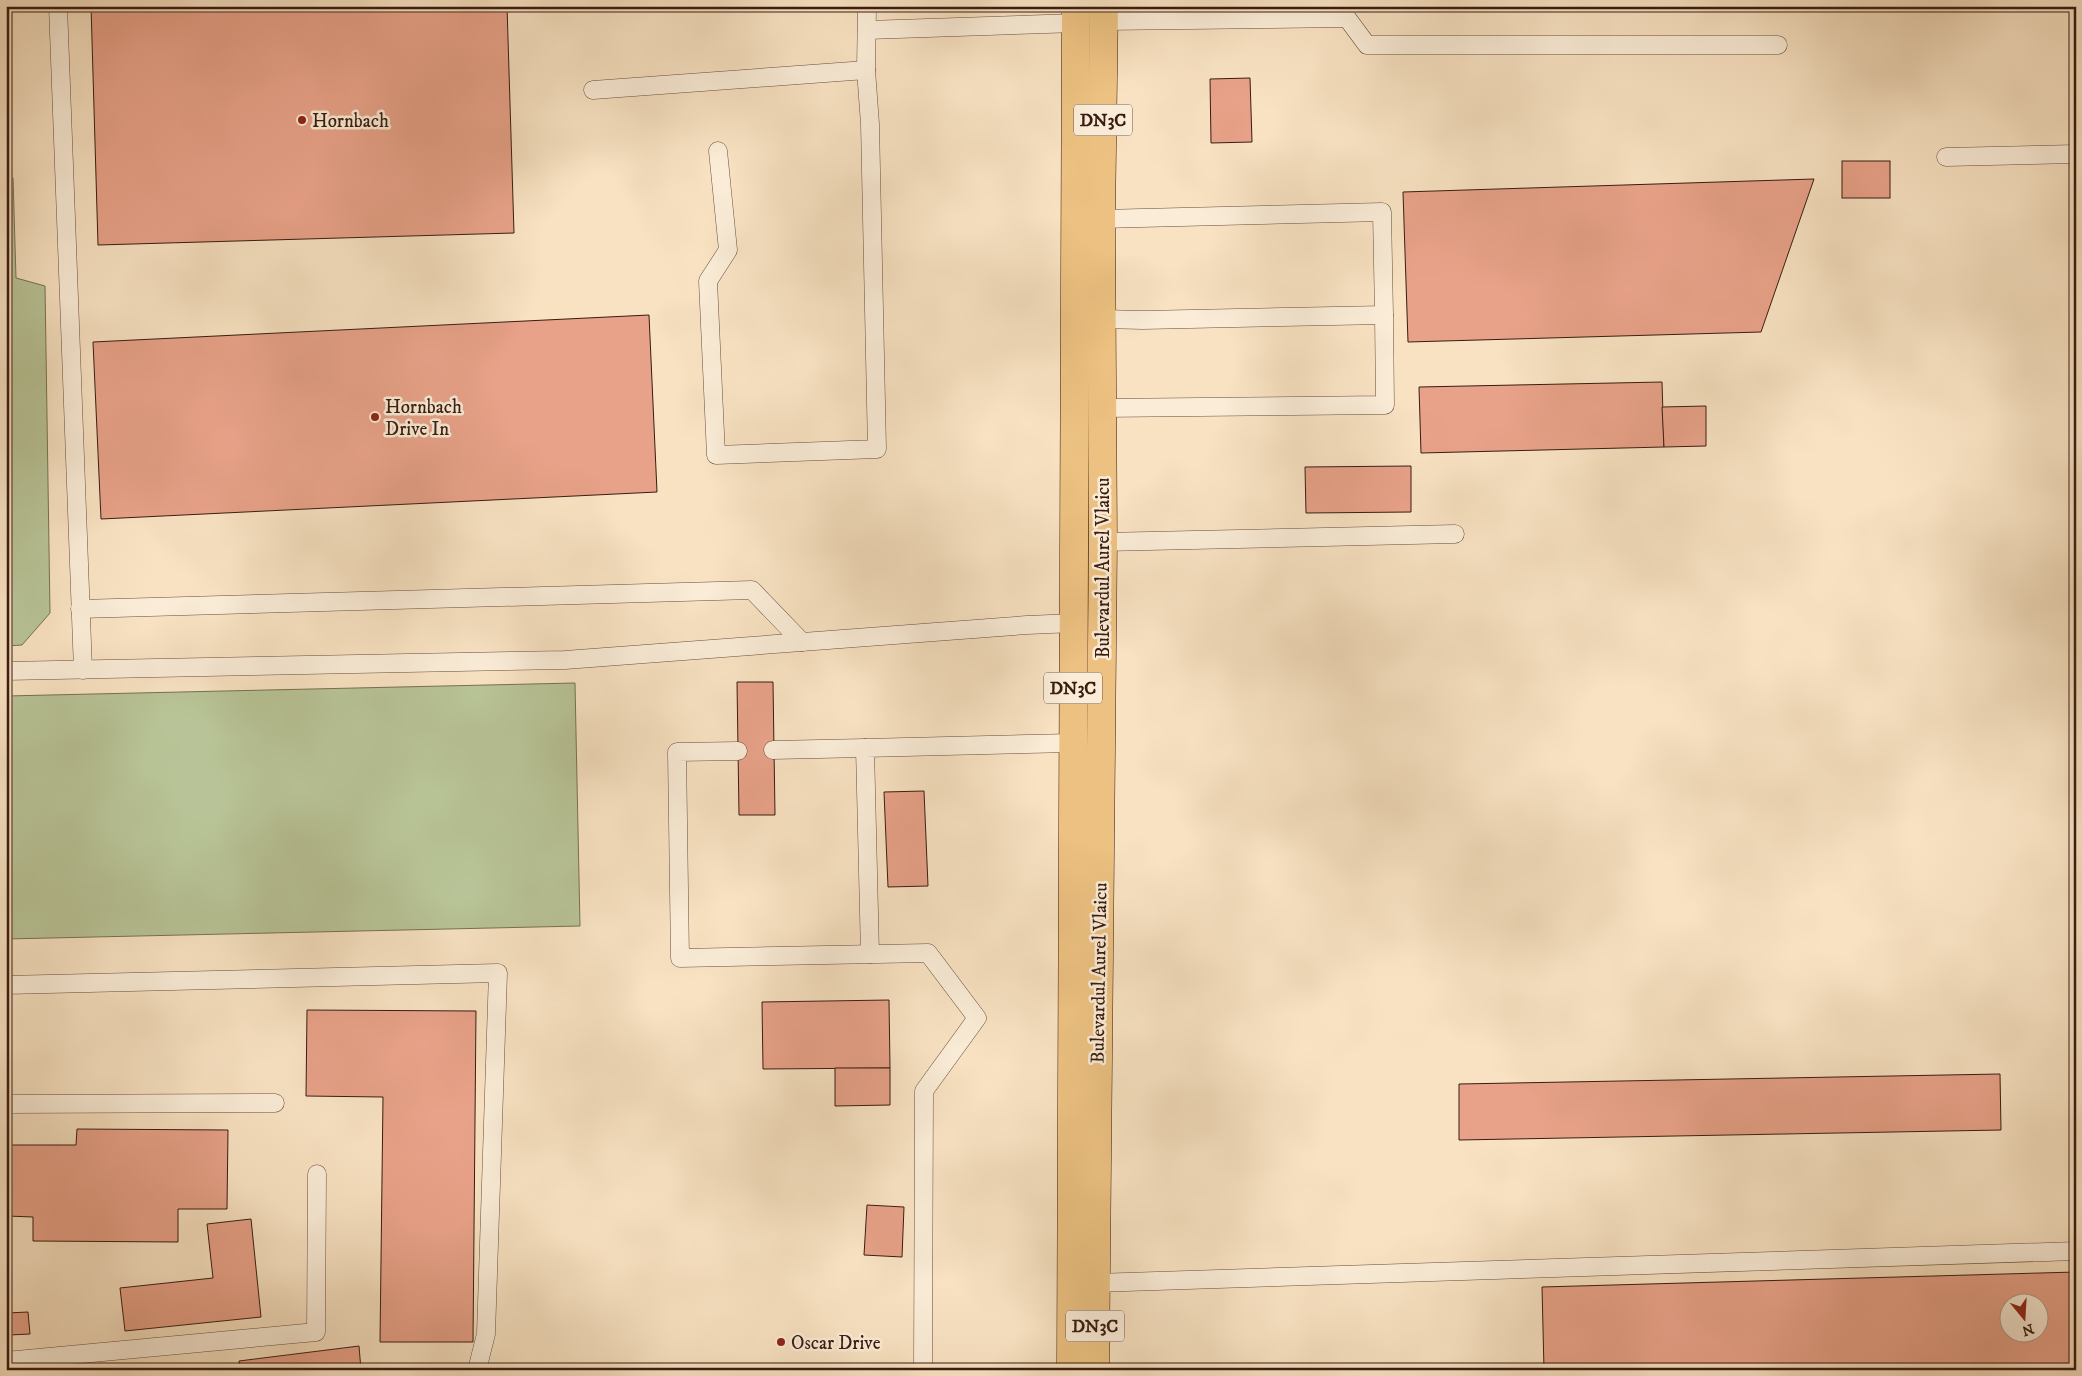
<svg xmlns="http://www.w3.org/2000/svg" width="2082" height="1376" font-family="'IM FELL DW Pica',serif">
<rect width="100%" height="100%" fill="#f8e2c2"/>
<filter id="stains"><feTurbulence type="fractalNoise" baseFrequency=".004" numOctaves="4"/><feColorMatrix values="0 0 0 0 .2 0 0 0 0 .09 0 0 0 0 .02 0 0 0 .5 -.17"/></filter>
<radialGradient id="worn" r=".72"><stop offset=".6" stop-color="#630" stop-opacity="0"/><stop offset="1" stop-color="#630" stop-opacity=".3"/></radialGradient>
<g fill="#b8c497" stroke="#787054">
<polygon points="13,178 16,278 45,286 50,613 22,645 6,646 6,179"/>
<polygon points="575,683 580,926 6,939 6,696"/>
</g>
<g fill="#e8a289" stroke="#391c10" fill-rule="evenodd">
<polygon points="91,6 507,6 514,233 98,245"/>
<polygon points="1250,78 1252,142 1211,143 1210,79"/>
<rect x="1842" y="161" width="48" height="37"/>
<polygon points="1814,179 1761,332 1408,342 1403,192"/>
<polygon points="649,315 657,492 101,519 93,342"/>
<polygon points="1662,382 1664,447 1421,453 1419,387"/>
<polygon points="1706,406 1706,446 1664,447 1662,407"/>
<polygon points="1411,466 1411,512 1306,513 1305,467"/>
<polygon points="737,682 773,682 775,815 739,815"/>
<polygon points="924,791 928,886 888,887 884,792"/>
<polygon points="889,1000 890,1068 763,1069 762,1002"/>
<polygon points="307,1010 476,1011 473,1342 380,1342 383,1097 306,1096"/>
<polygon points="835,1068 890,1068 890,1105 835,1106"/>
<polygon points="2000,1074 2001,1130 1459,1140 1459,1084"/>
<polygon points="77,1129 228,1130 227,1209 178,1209 178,1242 33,1241 33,1217 7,1216 8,1145 76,1145"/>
<polygon points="867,1205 904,1207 902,1257 864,1255"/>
<polygon points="251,1219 261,1317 125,1331 120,1288 213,1278 207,1224"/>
<path d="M2076,1272V1370H1544L1542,1287ZM2010,1304H2040V1334H2010Z"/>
<polygon points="28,1312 30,1334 9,1335 7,1313"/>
<polygon points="359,1346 361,1370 240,1370 239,1361"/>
</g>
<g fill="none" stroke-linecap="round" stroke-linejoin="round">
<defs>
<g id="service">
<polyline points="58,6 83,670"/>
<polyline points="1104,21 1347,18 1367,45 1778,45"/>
<polyline points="867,30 1076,23"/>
<polyline points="593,90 866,70"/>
<polyline points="718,151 728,250 708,281 716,455 877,449 870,124 866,70 867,6"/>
<polyline points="1946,157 2076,154"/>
<polyline points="1101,219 1382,212 1384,315 1143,320 1102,319"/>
<polyline points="1102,408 1385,405 1384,315"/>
<polyline points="1103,542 1455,534"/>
<polyline points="80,609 752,590 802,642"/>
<polyline points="6,671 565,660 1027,625 1074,623"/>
<polyline points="773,750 865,748"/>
<polyline points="738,751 677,752 680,958 928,953 977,1018 924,1091 923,1370"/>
<polyline points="870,954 865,748 1072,743"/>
<polyline points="6,985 498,973 486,1334 477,1370"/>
<polyline points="6,1104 275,1103"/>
<polyline points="1095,1283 2076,1251"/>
<polyline points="6,1361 316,1332 317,1174"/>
</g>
<g id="primary">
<polyline points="1071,1370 1076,6"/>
<polyline points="1095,1370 1103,542 1101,219 1104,6"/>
</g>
</defs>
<use href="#service" stroke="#694e3c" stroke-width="19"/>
<use href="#primary" stroke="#391c10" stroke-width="29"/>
<use href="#service" stroke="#faecd7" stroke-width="18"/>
<use href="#primary" stroke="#ecc181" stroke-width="28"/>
</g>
<g fill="#8f2418" stroke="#faecd7" stroke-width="2">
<circle cx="302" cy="120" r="5"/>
<circle cx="375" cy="417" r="5"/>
<circle cx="781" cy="1342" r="5"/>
</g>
<g text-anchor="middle" stroke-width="5" stroke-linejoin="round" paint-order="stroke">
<g fill="#faecd7" stroke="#735a4c" stroke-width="1">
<rect x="1074" y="104.5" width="58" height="31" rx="4"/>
<rect x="1044" y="672.5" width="58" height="31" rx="4"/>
<rect x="1066" y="1310.5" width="58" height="31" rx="4"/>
</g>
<g font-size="18" font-weight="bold" fill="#391c10">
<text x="1103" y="126">DN3C</text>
<text x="1073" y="694">DN3C</text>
<text x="1095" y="1332">DN3C</text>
</g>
<g font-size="19" fill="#391c10" stroke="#faecd7" text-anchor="start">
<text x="312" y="127">Hornbach</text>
<text x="385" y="413">Hornbach<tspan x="385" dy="22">Drive In</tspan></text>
<text x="791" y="1349">Oscar Drive</text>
</g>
<g font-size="19" fill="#391c10" stroke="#faecd7">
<text transform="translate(1102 568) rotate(-90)" y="7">Bulevardul Aurel Vlaicu</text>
<text transform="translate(1098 973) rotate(-89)" y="7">Bulevardul Aurel Vlaicu</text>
</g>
</g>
<rect width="2082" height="1376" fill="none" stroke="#f8e2c2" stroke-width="25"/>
<rect x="8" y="8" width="2067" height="1361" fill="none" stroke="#391c10" stroke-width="2.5"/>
<rect x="12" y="12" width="2057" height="1351" fill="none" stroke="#391c10"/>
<g transform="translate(2024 1318) rotate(162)"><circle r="24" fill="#faecd7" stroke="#ad9987"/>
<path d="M0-4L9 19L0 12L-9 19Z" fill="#8f2418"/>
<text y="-8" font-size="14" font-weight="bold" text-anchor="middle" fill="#391c10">N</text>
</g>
<rect width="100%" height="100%" filter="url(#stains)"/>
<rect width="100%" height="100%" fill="url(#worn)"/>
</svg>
